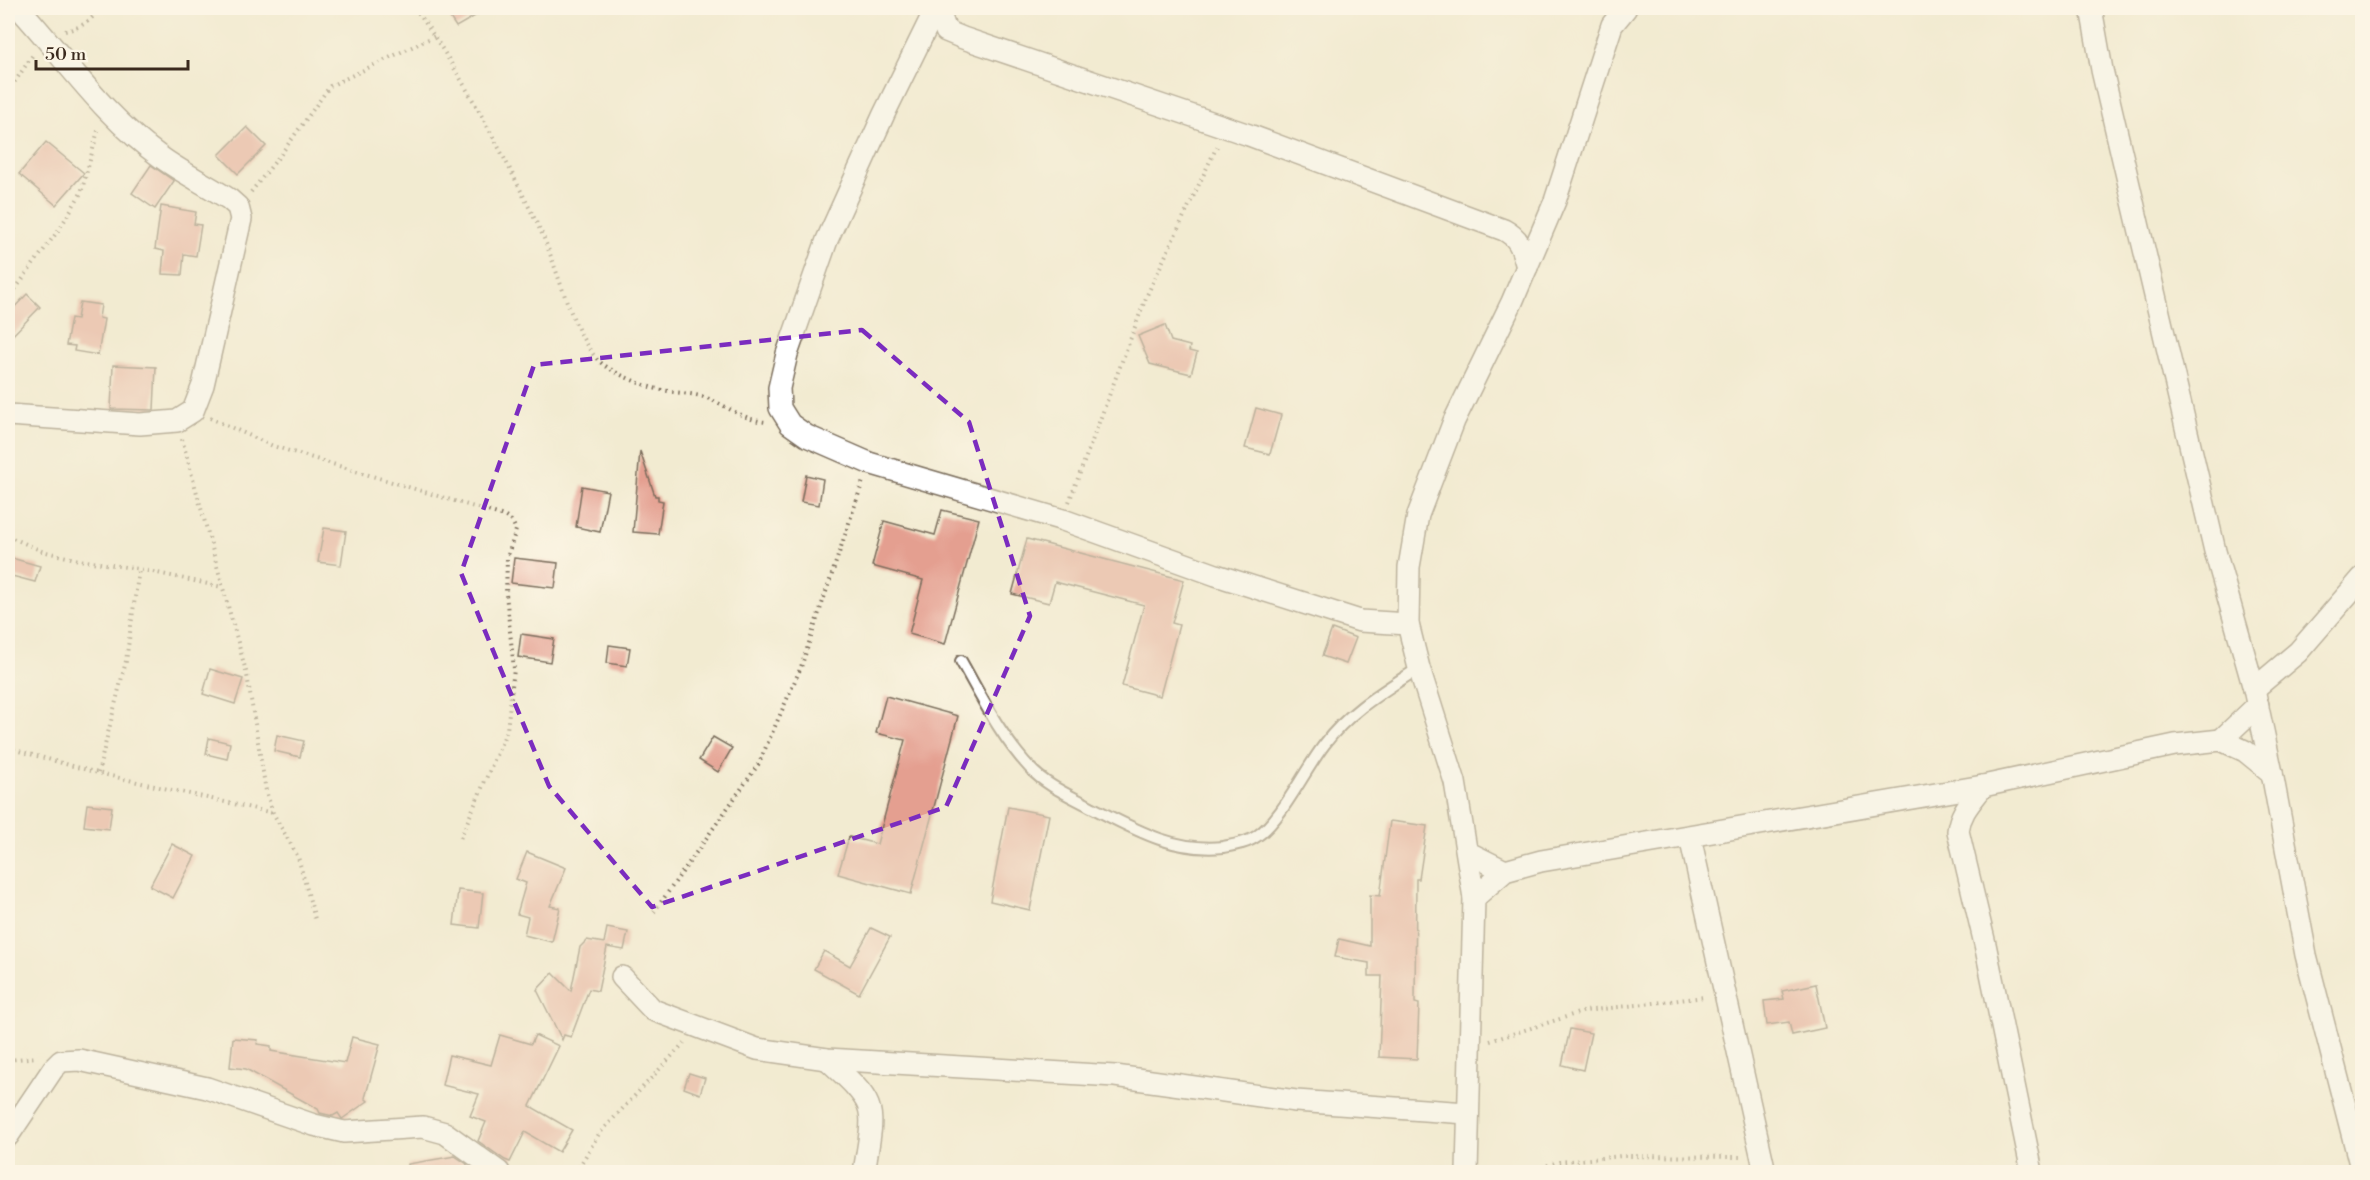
<svg xmlns="http://www.w3.org/2000/svg" width="2370" height="1180" font-family="'Libre Bodoni',serif">
<rect width="100%" height="100%" fill="#fcf5e5"/>
<filter id="ink" filterUnits="userSpaceOnUse"><feTurbulence type="fractalNoise" baseFrequency=".0167" numOctaves="2"/><feDisplacementMap in="SourceGraphic" scale="12" xChannelSelector="R" yChannelSelector="G"/><feConvolveMatrix kernelMatrix="1 2 1 2 8 2 1 2 1" color-interpolation-filters="sRGB"/></filter>
<filter id="wash" filterUnits="userSpaceOnUse"><feTurbulence type="fractalNoise" baseFrequency=".008" numOctaves="4" result="noise"/><feDisplacementMap in="SourceGraphic" scale="24" xChannelSelector="R" yChannelSelector="G"/><feGaussianBlur stdDeviation="1.35" result="paint"/><feColorMatrix in="noise" values="0 0 0 0 0 0 0 0 0 0 0 0 0 0 0 0 0 1.4 0 .05"/><feComposite in="paint" operator="in"/></filter>
<g filter="url(#wash)">
<rect width="100%" height="100%" fill="#f2ebd1"/>
<g id="blocks">
<g fill="#e49f90">
<polygon points="444,8 489,8 456,27"/>
<polygon points="247,127 266,146 238,174 219,155"/>
<polygon points="46,142 84,173 56,205 19,174"/>
<polygon points="151,165 174,181 155,209 132,193"/>
<polygon points="161,206 196,212 194,224 201,225 196,256 184,254 182,275 162,274 164,251 155,249"/>
<polygon points="27,294 40,307 8,340 8,314"/>
<polygon points="80,302 101,305 99,318 104,319 98,355 74,351 75,346 66,345 71,318 77,319"/>
<polygon points="1165,325 1171,341 1190,346 1189,351 1197,353 1191,374 1150,364 1138,336"/>
<polygon points="113,365 156,367 154,410 111,409"/>
<polygon points="1256,408 1281,415 1270,454 1245,448"/>
<polygon points="640,451 655,496 658,496 658,500 663,501 658,534 633,532"/>
<polygon points="806,475 823,479 819,505 801,502"/>
<polygon points="582,486 608,491 600,532 576,527"/>
<polygon points="942,510 979,519 945,644 909,634 923,580 872,566 884,521 935,535"/>
<polygon points="324,528 346,531 341,565 318,562"/>
<polygon points="1027,539 1184,580 1172,623 1179,625 1160,696 1122,686 1144,605 1055,582 1049,603 1012,594"/>
<polygon points="8,557 40,566 35,582 8,575"/>
<polygon points="514,558 558,563 555,588 511,583"/>
<polygon points="1332,629 1356,638 1346,664 1322,656"/>
<polygon points="521,634 554,639 550,662 518,657"/>
<polygon points="609,645 630,648 627,666 607,663"/>
<polygon points="210,669 243,679 235,704 203,694"/>
<polygon points="886,696 958,716 911,894 838,874 849,837 877,844 905,740 876,733"/>
<polygon points="277,735 304,741 300,757 274,751"/>
<polygon points="713,737 732,748 718,772 699,760"/>
<polygon points="209,738 230,743 227,759 206,754"/>
<polygon points="87,804 112,807 109,829 84,826"/>
<polygon points="1008,807 1049,815 1030,910 990,901"/>
<polygon points="1390,821 1427,826 1419,879 1416,879 1415,1003 1419,1004 1417,1059 1379,1057 1382,976 1369,976 1369,963 1335,957 1339,939 1370,946 1370,895 1380,896"/>
<polygon points="172,844 195,856 173,898 150,886"/>
<polygon points="527,852 566,868 550,906 560,908 552,942 524,935 528,917 517,914 526,883 516,879"/>
<polygon points="458,890 483,893 479,928 454,925"/>
<polygon points="607,928 628,932 624,950 607,947 598,991 589,989 571,1037 564,1035 562,1040 537,990 553,973 571,991 580,947 587,940 604,943"/>
<polygon points="871,928 890,937 859,994 814,969 824,951 850,966"/>
<polygon points="1816,984 1825,1028 1792,1035 1789,1022 1767,1025 1764,1001 1784,999 1782,991"/>
<polygon points="1570,1029 1591,1033 1583,1070 1562,1065"/>
<polygon points="500,1035 531,1044 535,1035 559,1046 530,1106 572,1130 559,1152 525,1132 510,1162 505,1160 478,1141 486,1122 470,1116 479,1094 442,1085 449,1055 491,1065"/>
<polygon points="352,1037 380,1044 365,1098 368,1101 342,1119 338,1113 333,1116 320,1113 318,1109 246,1069 230,1067 233,1038 258,1040 257,1044 271,1046 271,1051 345,1063"/>
<polygon points="689,1073 705,1078 700,1094 684,1088"/>
<polygon points="455,1156 467,1164 466,1173 409,1173 408,1164"/>
</g>
</g>
</g>
<g filter="url(#ink)">
<use href="#blocks" fill-opacity="0" stroke="#7b6e5d" stroke-width="1.5"/>
<g fill="none" stroke-linecap="round" stroke-linejoin="round">
<defs>
<path id="service" d="M961,661C982,698 1001,737 1030,768C1045,785 1071,796 1091,807C1134,829 1173,852 1223,847C1234,845 1248,843 1257,836C1282,819 1304,771 1324,745C1349,711 1384,691 1419,668"/>
<g id="minor">
<polyline points="936,8 884,114 827,240 787,354 779,388 780,408 790,424 807,436 869,463 1063,520 1216,575 1360,621 1408,624"/>
<path d="M938,8L946,31L963,38L1249,135L1504,230C1521,239 1522,250 1527,267"/>
<polyline points="2091,8 2102,70 2215,551 2254,689 2272,773 2306,955 2362,1172"/>
<path d="M8,415L140,424L177,421L193,411L203,385L241,219L238,207L229,199C207,185 183,173 162,158C105,118 65,58 19,8"/>
<polyline points="2254,689 2298,652 2362,578"/>
<polyline points="2221,740 2258,705"/>
<path d="M1983,786C1972,801 1960,812 1958,831L1985,944L2032,1172"/>
<polyline points="1690,837 1765,1172"/>
<polyline points="1467,852 1505,871"/>
<polyline points="1474,898 1505,871 1541,861 1983,786 2175,745 2221,740 2245,751 2272,773"/>
<polyline points="622,977 653,1010 757,1049 827,1059 1115,1076 1296,1101 1467,1113"/>
<path d="M827,1059C879,1107 875,1104 864,1172"/>
<polyline points="8,1136 53,1069 61,1061 79,1060 207,1088 314,1125 344,1132 423,1127 445,1133 499,1172"/>
<polyline points="1467,1172 1474,898 1455,782 1419,668 1408,624 1409,567 1418,515 1454,421 1512,302 1555,201 1612,25 1626,8"/>
</g>
</defs>
<use href="#service" stroke="#7b6e5d" stroke-width="14"/>
<use href="#minor" stroke="#7b6e5d" stroke-width="24"/>
<g stroke="#7b6e5d" stroke-width="4" stroke-dasharray="1.5 4.5" stroke-linecap="butt">
<path d="M415,8C463,76 506,159 542,234C558,269 572,332 597,359C608,371 645,387 662,390C676,393 693,393 707,398C727,406 744,420 766,422"/>
<path d="M65,31C82,27 90,22 100,8"/>
<polyline points="8,92 34,53"/>
<polyline points="251,192 281,154 330,86 435,36"/>
<polyline points="8,299 60,228 81,193 99,127"/>
<polyline points="210,418 273,446 504,516 512,521 516,530 507,558 506,594 514,669 507,730 460,839"/>
<polyline points="182,439 247,675 266,791 273,813 298,857 315,919"/>
<polyline points="1069,502 1147,295 1218,144"/>
<polyline points="8,536 42,551 79,560 139,569 222,587"/>
<polyline points="8,748 98,773 273,813"/>
<polyline points="98,773 126,661 139,569"/>
<polyline points="654,912 758,765 801,667 863,481"/>
<polyline points="1490,1041 1585,1011 1705,997"/>
<polyline points="8,1060 37,1057"/>
<polyline points="576,1172 599,1134 684,1043"/>
<polyline points="1524,1172 1559,1162 1622,1156 1741,1157"/>
</g>
<use href="#service" stroke="#fff" stroke-width="10"/>
<use href="#minor" stroke="#fff" stroke-width="21"/>
</g>
</g>
<path d="M0 0H2370V1180H0ZM862,330L969,422L1030,616L946,807L652,907L549,786L461,573L534,365Z" fill="#f2ebd1" fill-opacity=".55" fill-rule="evenodd"/>
<path fill="none" stroke="#7b2cbf" stroke-width="4.5" stroke-dasharray="12 8" stroke-linejoin="round" d="M862,330L969,422L1030,616L946,807L652,907L549,786L461,573L534,365Z"/>
<rect width="2370" height="1180" fill="none" stroke="#fcf5e5" stroke-width="30"/>
<path d="M36 60v9h152v-9" fill="none" stroke="#3b2a1e" stroke-width="3"/>
<text x="45" y="60" font-size="18" fill="#3b2a1e" stroke="#fcf5e5" stroke-width="4.5" paint-order="stroke">50 m</text>
</svg>
